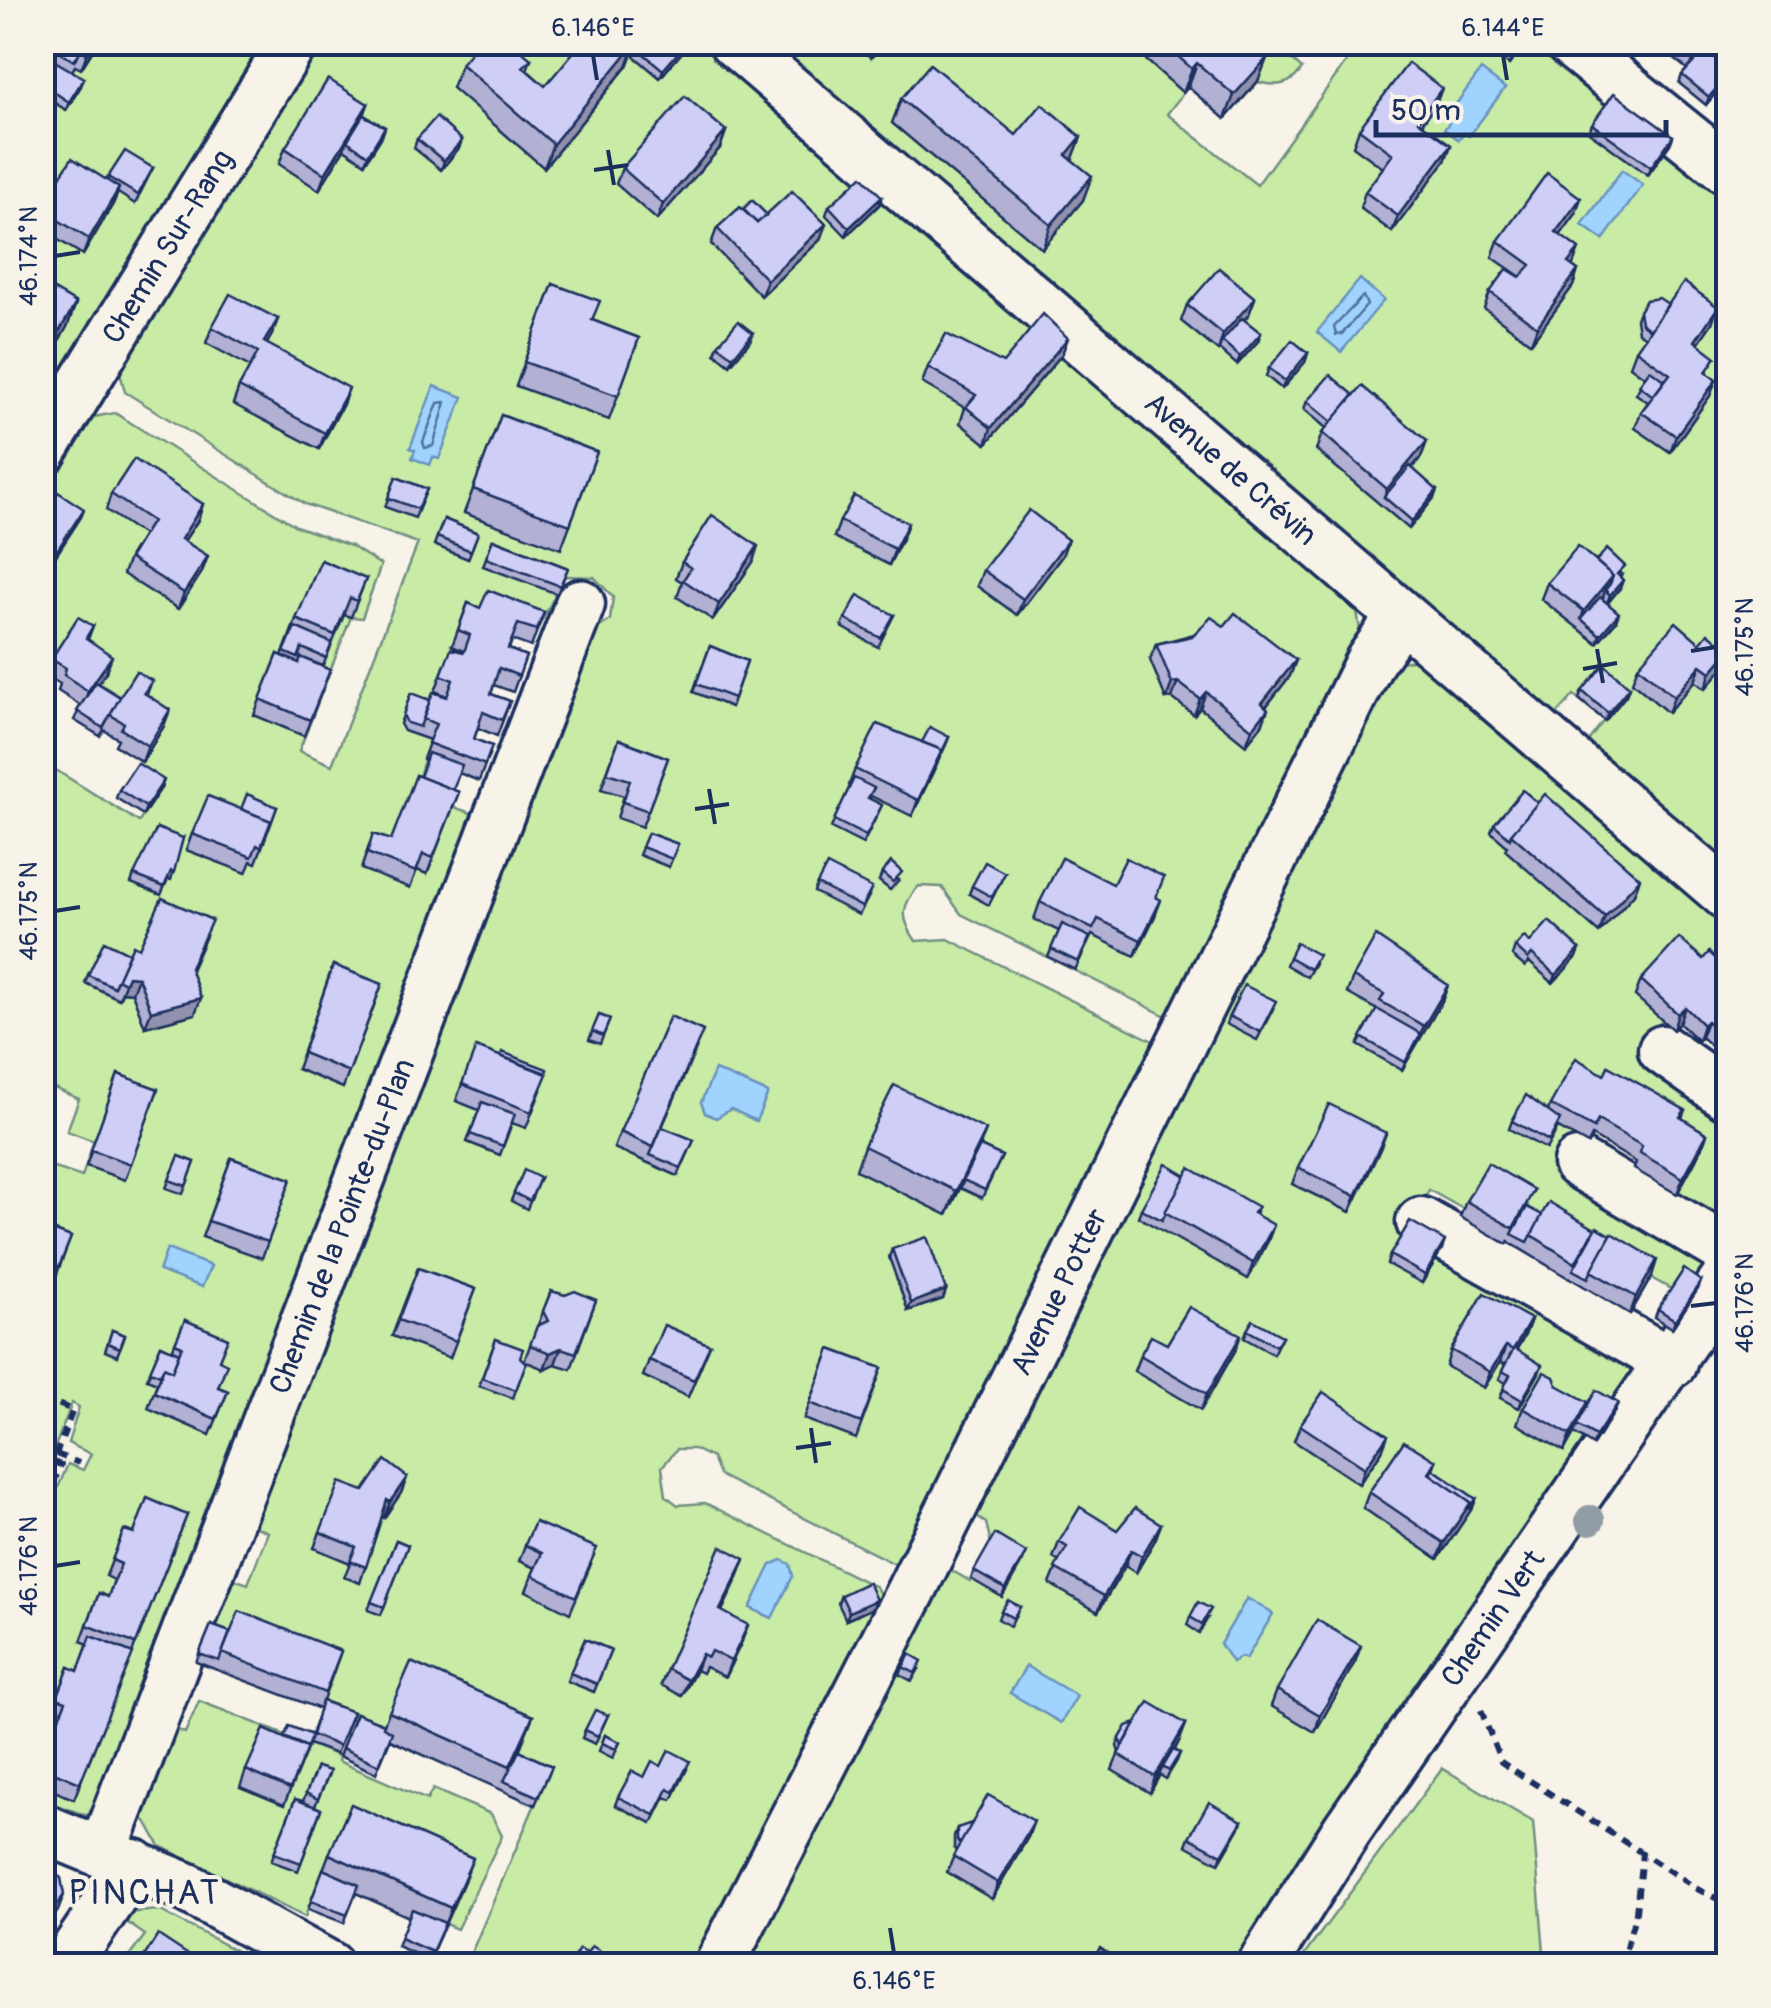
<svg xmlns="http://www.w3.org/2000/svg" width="1771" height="2008" font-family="Pangolin,sans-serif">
<rect width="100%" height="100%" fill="#f7f3e8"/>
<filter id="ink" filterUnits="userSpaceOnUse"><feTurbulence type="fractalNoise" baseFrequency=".01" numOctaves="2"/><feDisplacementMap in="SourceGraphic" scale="20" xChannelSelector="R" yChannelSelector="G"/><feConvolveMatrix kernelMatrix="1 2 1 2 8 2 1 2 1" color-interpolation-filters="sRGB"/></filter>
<g filter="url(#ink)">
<g fill="#c8eca5" stroke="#728e82" stroke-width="2.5">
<polygon points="43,43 267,43 43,404"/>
<path d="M313,43H704L1355,598L1362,643L1177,1013L1164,1015L961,914L942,887L919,886C900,906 901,919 916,941L948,939L1153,1041L1156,1055L907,1556L893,1563L719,1475L712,1458L694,1449H677L662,1467L666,1496L678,1505L705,1503L876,1587L885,1604L703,1965H466L548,1774L516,1759L524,1739L382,1732L319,1709L335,1668L208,1633L228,1577L248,1584L268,1532L250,1524L588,635L610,620L613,597L594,577L565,576L538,628L452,645L464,651L458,669L436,691L447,696L441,713L408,702L401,723L404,731L430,740L414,793L485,818L104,1811L88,1816L42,1800L43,1523L68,1464L83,1470L91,1454L68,1443L79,1407L72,1403L48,1465L54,1468L43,1497V1308L65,1253L43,1244V1164L82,1177L94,1141L67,1131L79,1099L43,1083V762L139,822L161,788L134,771L163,726L118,706L43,657V484L83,419L115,413L296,526L351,546L381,565L362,618L351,617L299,751L332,765L418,543L305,504L125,392L118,365Z"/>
<path d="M759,43H1279L1277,46L1302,69C1291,86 1277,87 1258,82L1225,119L1188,87L1167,114L1257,185L1360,43H1540L1728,196V872L1583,748L1604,720L1574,695L1551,721Z"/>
<polygon points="1423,658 1728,921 1728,1086 1717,1068 1724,1057 1702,1037 1698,1041 1679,1023 1673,1030 1662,1021 1650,1035 1728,1112 1728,1239 1636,1162 1593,1136 1588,1144 1717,1259 1698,1289 1673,1290 1544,1219 1524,1215 1528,1205 1465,1210 1429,1190 1407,1228 1649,1366 1240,1965 742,1966 942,1565 970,1581 991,1543 986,1523 969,1512 1390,664"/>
<polygon points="199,1701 339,1756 338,1761 427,1800 433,1789 491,1814 502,1836 457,1929 445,1924 464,1881 320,1877 305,1917 160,1846 146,1821 133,1816 168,1726 185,1733"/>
<polygon points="1442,1768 1533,1822 1545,1965 1297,1965"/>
<polygon points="159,1910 236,1951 233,1965 123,1965 145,1935 115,1914"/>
</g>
<g fill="#a0d4fe" stroke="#6b92be" stroke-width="2.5">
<polygon points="1481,70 1505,88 1469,136 1464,133 1459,140 1444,129 1449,123 1445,119"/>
<polygon points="1622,170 1643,185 1603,240 1582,225"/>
<polygon points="1360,279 1384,300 1341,352 1317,332"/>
<polygon points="434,386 463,397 439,459 433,457 430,465 412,458 415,450 410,448"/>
<polygon points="715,1070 768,1093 756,1121 731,1109 716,1118 705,1113 701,1102"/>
<polygon points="167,1249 211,1266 202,1287 159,1271"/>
<polygon points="782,1560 790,1564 793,1576 772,1618 750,1608 771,1565"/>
<polygon points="1247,1598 1273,1614 1246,1659 1241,1657 1232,1662 1220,1644"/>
<polygon points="1026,1666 1077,1696 1061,1723 1010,1693"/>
</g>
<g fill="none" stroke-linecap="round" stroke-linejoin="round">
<g stroke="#50719e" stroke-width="2.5">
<polygon points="1363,296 1367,305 1342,334 1336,335 1334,327"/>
<polygon points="446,402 433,446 425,448 423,442 438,403"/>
</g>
<defs>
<g id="minor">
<path id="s1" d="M734,42L1728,896"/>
<polyline points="1569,42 1728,170"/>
<path id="s2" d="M42,451L293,42"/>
<polyline points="1663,1050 1728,1096"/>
<polyline points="1578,1163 1728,1251"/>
<polyline points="1421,1222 1672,1363"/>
<polyline points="42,1828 188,1888 329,1966"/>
<path id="s3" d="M103,1850L580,604"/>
<polyline points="65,1966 134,1864"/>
<path id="s4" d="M719,1966L911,1591L1370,661L1400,618"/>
<path id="s5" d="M1261,1966L1347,1830L1728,1276"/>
</g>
</defs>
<use href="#minor" stroke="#1b2f5e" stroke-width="55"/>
<g stroke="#1b2f5e" stroke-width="6" stroke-dasharray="10 8" stroke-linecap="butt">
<polyline points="42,1398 73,1410 53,1462 61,1465 42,1511"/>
<polyline points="56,1454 79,1463"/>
<polyline points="1481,1710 1501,1762 1699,1890 1728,1904"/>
<polyline points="1621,1966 1636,1912 1642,1853"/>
</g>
<use href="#minor" stroke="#f7f3e8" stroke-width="48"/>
</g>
<circle fill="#919ca4" cx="1590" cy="1520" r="15"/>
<g fill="#b2b1d4" stroke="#1b2f5e" stroke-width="2.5">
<polygon points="42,42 98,42 81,69 75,66 72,71 81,86 66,110 42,95"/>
<polygon points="199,42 223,42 216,53"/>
<polygon points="636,42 627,66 544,168 452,88 461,64 531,59 527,70 545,86"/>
<polygon points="854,42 884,42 871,58"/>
<polygon points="1126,42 1250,42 1267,58 1258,81 1225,119 1188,87 1183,93"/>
<polygon points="1479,42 1525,42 1509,65"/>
<polygon points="1653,42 1712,42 1706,50 1728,68 1706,105 1679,83 1682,75 1687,69"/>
<polygon points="637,48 684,50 660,78 634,56"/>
<polygon points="901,99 1016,135 1081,137 1072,160 1083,200 1042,249 892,123"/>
<polygon points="368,104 364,115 385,127 382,136 365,163 344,149 319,190 279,164 285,148"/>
<polygon points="1436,104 1422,124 1451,145 1445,161 1392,232 1360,208 1365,192 1383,168 1353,146 1359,129"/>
<polygon points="1592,124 1673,136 1670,144 1648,175 1589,132"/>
<polygon points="726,131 720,148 657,220 616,184 622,168"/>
<polygon points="417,139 459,148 441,170 414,148"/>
<polygon points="153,168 135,204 118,193 113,204 83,255 42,230 42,204 107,180 108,177"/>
<polygon points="882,197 879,205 846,236 826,215 829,206"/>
<polygon points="743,209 767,215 820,240 761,296 711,244 717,228"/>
<polygon points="1575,215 1560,235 1572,266 1578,270 1573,286 1531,343 1484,308 1490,292 1521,277 1492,257 1498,241"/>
<polygon points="42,283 76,303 67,327 43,367"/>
<polygon points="553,284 592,320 639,338 609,420 516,386"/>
<polygon points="1255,298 1249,314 1244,320 1261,333 1258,341 1237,365 1219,349 1218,351 1181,321 1187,305"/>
<polygon points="1668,304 1712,323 1698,343 1709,375 1716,380 1710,396 1670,452 1635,428 1641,412 1648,402 1636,394 1645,377 1630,366 1636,350 1646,337 1638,332 1636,319 1639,311"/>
<polygon points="278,319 267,344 343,404 319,449 233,404 239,387 250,367 206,343 212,327"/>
<polygon points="753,333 750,341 730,365 715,353 718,345"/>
<polygon points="1308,353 1305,362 1282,389 1266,376 1269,368"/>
<polygon points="1062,354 986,444 960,423 965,408 922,383 928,367 1003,363"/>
<polygon points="1354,395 1427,441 1421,457 1412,468 1434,498 1409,529 1316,450 1322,433 1326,428 1304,409 1307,401"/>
<polygon points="501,415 597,452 561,549 464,513"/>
<polygon points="396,477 427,489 415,518 385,507"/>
<polygon points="111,494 203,504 198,520 184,541 202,572 178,609 123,574 129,558 143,535 106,510"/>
<polygon points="42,515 81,517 53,560 42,553"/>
<polygon points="444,519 478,533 468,559 434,545"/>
<polygon points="840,521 908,523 902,539 889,565 834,537"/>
<polygon points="493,539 568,568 557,594 483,566"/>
<polygon points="1062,556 1017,615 977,586 983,570"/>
<polygon points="1596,561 1622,574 1620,577 1620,588 1608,603 1616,621 1597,643 1541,599 1547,583"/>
<polygon points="682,562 753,562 713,620 677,597 682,582 676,578"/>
<polygon points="366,579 351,617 344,615 323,666 305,659 330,670 304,736 254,715 278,654 282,656 296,619"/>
<polygon points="468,603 480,608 544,612 531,647 512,640 509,649 526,656 513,692 494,685 491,694 510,701 497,736 478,728 474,739 492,746 479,781 459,773 453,790 459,792 427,874 417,870 410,888 361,869 373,834 391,840 420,777 426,761 423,759 430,740 404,731 400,724 411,693 430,700 447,697 447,696 435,691 451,649 464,652 464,651 452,646"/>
<polygon points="894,615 878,647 842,627 845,619"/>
<polygon points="93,626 88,639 106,672 98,683 120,697 152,681 147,694 164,726 142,762 115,745 118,739 104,730 100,736 74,720 81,706 58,691 60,684 45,675 42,679 42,647 54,654"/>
<polygon points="1224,626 1296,660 1290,676 1266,707 1262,725 1246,745 1200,708 1194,715 1172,698 1166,699 1150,660 1156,644"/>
<polygon points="1700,643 1728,650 1724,667 1705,689 1695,681 1668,713 1632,682 1638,666"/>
<polygon points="710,646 747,661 731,707 693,692"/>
<polygon points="1629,687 1626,695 1605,721 1579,699 1582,691"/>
<polygon points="949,737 912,816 871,796 869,798 882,805 863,844 831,828 850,786 849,785 855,769 922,742"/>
<polygon points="619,739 668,758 642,827 617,818 624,796 601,789"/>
<polygon points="161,788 143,815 116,798 119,790"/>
<polygon points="277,807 256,863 251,861 246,873 186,850 192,834 241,809"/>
<polygon points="1494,824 1634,894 1599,933 1505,850 1507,846 1491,832"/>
<polygon points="648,833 678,844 669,867 639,855"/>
<polygon points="183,838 171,880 168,879 161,895 131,883 134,875"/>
<polygon points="882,873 899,880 890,890 879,881"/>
<polygon points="1005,873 989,905 969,894 972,886"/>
<polygon points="817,884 869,896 859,915 814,892"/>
<polygon points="1113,884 1157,897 1155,916 1135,956 1092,935 1075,970 1048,957 1059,931 1034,919 1040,902"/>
<polygon points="206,936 191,970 195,1014 145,1027 132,993 122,992 119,999 85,983 88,975 139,948"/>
<polygon points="1530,942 1580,949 1577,957 1553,983 1529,962 1525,967 1512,956 1515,947"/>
<polygon points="1289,957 1315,963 1307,977 1286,965"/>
<polygon points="1703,959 1728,970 1728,1061 1701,1037 1698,1041 1679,1023 1673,1030 1635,996 1641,980"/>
<polygon points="333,965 382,984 343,1088 297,1069"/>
<polygon points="1353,977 1448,985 1442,1001 1402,1070 1358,1045 1377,1010 1347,993"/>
<polygon points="1273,1009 1257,1040 1226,1024 1229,1016"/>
<polygon points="599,1015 610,1019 600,1044 589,1040"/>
<polygon points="697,1047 660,1132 694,1140 678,1176 614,1148 620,1132"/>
<polygon points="118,1074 158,1089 125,1180 86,1166"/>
<polygon points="1604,1075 1685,1110 1682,1118 1707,1134 1701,1150 1677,1194 1634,1169 1636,1162 1592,1136 1588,1144 1558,1128 1546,1149 1509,1129 1512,1121 1548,1111 1550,1105"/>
<polygon points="462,1084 541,1090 526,1128 512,1123 500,1155 467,1142 479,1110 456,1101"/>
<polygon points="1386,1133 1380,1149 1350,1212 1292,1184 1298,1168"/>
<polygon points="864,1146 980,1146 1002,1156 982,1198 960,1188 961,1186 947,1215 856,1170"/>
<polygon points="179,1156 195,1162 183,1194 166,1188"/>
<polygon points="231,1158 291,1179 262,1258 202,1237"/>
<polygon points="540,1178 527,1209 511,1201 514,1193"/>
<polygon points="1466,1201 1528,1208 1652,1276 1630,1314 1570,1278 1570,1279 1509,1242 1509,1240 1507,1244 1460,1217"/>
<polygon points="1258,1207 1255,1214 1268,1241 1248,1279 1138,1217 1141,1209"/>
<polygon points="42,1226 71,1237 53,1284 44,1280"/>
<polygon points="892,1249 946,1290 943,1299 908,1311 889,1257"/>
<polygon points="1442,1249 1422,1283 1387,1264 1390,1255"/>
<polygon points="418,1268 476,1289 450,1358 392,1336"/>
<polygon points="1701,1281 1698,1289 1672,1328 1655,1317 1658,1309"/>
<polygon points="551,1291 565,1295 596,1300 571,1369 555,1364 544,1369 524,1361 526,1363 513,1398 479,1386 496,1339 524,1361"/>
<polygon points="1531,1319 1525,1335 1516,1350 1539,1373 1519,1408 1500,1398 1506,1383 1499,1379 1505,1365 1500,1362 1484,1388 1446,1366 1451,1350"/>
<polygon points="185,1320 220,1360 218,1387 228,1391 210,1435 148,1408 157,1383 147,1379 161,1345 172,1350"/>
<polygon points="112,1330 125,1335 117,1356 105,1351"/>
<polygon points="1247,1330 1282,1336 1273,1354 1244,1338"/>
<polygon points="1167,1344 1235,1351 1201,1410 1134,1371 1140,1355"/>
<polygon points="710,1345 688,1397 643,1376 649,1360"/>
<polygon points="830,1349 882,1368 856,1439 804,1419"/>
<polygon points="1557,1385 1585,1410 1615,1411 1593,1445 1574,1433 1564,1451 1517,1424 1523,1408"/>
<polygon points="1300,1425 1382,1451 1359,1484 1294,1441"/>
<polygon points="1436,1461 1433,1469 1476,1499 1473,1507 1438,1559 1363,1508 1369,1492"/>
<polygon points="407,1477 401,1493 384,1518 382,1516 360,1583 344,1577 350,1563 314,1548 320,1532 364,1491"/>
<polygon points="187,1515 74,1799 42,1786 42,1732 52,1735 59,1717 51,1714 69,1667 78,1671 88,1644 81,1641 99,1593 108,1597 114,1580 106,1576 124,1530 134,1533"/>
<polygon points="1161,1524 1155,1540 1136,1573 1125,1566 1098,1612 1050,1584 1059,1562 1053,1558 1059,1542 1117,1530"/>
<polygon points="396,1540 408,1545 381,1615 368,1610"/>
<polygon points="525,1545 591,1564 570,1613 526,1591 535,1568 519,1561"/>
<polygon points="1026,1553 1002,1597 971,1579 974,1571"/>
<polygon points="745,1559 722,1611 742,1641 725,1677 705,1667 702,1673 696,1670 682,1696 661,1685 667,1669"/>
<polygon points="841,1595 876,1600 873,1608 846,1620 838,1603"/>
<polygon points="1020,1607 1010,1626 998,1619 1001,1611"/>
<polygon points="1190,1617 1208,1618 1199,1633 1187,1625"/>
<polygon points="211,1625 230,1632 341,1651 323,1701 353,1712 336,1754 309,1744 284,1805 240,1787 246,1770 284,1738 311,1735 320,1709 196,1662"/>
<polygon points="585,1639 611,1650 594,1692 567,1681"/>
<polygon points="1355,1662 1315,1732 1271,1706 1277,1690"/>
<polygon points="903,1667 919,1669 912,1681 900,1675"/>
<polygon points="389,1712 533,1716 519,1751 552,1766 535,1805 390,1740 376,1773 339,1756 356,1713 384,1724"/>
<polygon points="608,1715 595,1744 582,1738 585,1730"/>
<polygon points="1186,1724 1175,1750 1180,1753 1177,1761 1166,1779 1160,1775 1150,1793 1112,1770 1119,1753 1117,1746 1120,1738"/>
<polygon points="605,1735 620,1742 613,1758 599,1751"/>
<polygon points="661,1766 687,1769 672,1800 665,1797 652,1823 615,1805 618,1797"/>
<polygon points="317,1767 330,1771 315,1806 321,1809 298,1871 271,1861 295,1799 303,1801"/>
<polygon points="1242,1821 1239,1829 1219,1863 1186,1845 1189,1837"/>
<polygon points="957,1828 1028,1837 992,1899 947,1872 956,1851 954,1848 954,1836"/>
<polygon points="329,1854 464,1881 429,1960 397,1946 409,1917 356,1893 344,1923 308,1909"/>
</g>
<g fill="#9190ad" stroke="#1b2f5e" stroke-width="2.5">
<polygon points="93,42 98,42 81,69 87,53"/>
<polygon points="636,42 627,66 544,168 553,144"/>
<polygon points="687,42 684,50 660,78 663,70"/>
<polygon points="880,42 884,42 871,58 874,49"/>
<polygon points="1522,42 1525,42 1509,65 1512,56"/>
<polygon points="1705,42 1712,42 1689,71 1695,55"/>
<polygon points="1267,58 1258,81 1225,119 1234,95"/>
<polygon points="1197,63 1188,87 1183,93 1192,69"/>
<polygon points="1728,75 1728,79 1706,105 1709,97"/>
<polygon points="84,78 81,86 66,110 69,102"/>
<polygon points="1442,88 1436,104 1412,137 1418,121"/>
<polygon points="368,104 362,120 347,141 344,149 319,190 325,174"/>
<polygon points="385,127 382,136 365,163 368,155"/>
<polygon points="726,131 720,148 657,220 663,204"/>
<polygon points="1673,136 1670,144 1648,175 1651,167"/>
<polygon points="1081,137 1072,161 1066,155"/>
<polygon points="462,140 459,148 441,170 444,161"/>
<polygon points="1451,145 1445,161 1392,232 1398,216"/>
<polygon points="1092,176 1083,200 1042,249 1051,225"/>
<polygon points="119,188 113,204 83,255 89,239"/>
<polygon points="882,197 879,205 846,236 849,228"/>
<polygon points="1581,198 1575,215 1551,248 1556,232"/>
<polygon points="826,224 820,240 761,296 767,280"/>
<polygon points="1579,249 1573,265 1562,279 1568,263"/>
<polygon points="1578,270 1573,286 1531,343 1537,327"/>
<polygon points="1255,298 1249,314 1224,343 1222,341 1218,351 1223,334"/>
<polygon points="76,303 67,327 43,367 52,344"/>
<polygon points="1718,307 1712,323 1689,357 1695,341"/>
<polygon points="278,319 272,335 258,358 264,342"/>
<polygon points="753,333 750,341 730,365 733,357"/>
<polygon points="1261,333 1258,341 1237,365 1240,357"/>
<polygon points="1068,338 1062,354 986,444 991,428"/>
<polygon points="1308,353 1305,362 1282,389 1285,381"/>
<polygon points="1716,380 1710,396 1670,452 1676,436"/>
<polygon points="349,388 343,404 319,449 325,433"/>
<polygon points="1427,441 1421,457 1386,498 1384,497 1387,489"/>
<polygon points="1437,490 1434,498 1409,529 1412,521"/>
<polygon points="203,504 198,520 175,555 181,539"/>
<polygon points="84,509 81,517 53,560 56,552"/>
<polygon points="908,523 902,539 889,565 895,549"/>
<polygon points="1068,540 1062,556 1017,615 1023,599"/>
<polygon points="758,546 753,562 713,620 719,604"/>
<polygon points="208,556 202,572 178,609 184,593"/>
<polygon points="1613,576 1608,592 1605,590 1603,598 1581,619 1584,611"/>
<polygon points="1623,580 1620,588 1607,603 1610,595"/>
<polygon points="1619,613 1616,621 1597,643 1600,635"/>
<polygon points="54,618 48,635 42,644 42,637"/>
<polygon points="1728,652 1724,667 1705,689 1711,672"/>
<polygon points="112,656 106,672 83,707 88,691"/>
<polygon points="1296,660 1290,676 1256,719 1262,703"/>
<polygon points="1701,665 1695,681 1668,713 1674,697"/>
<polygon points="1178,682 1172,698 1166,699 1172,683"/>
<polygon points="1629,687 1626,695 1605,721 1608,713"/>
<polygon points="1206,692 1200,708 1194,715 1200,699"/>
<polygon points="1268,709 1262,725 1246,745 1252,729"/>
<polygon points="170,710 164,726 142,762 148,746"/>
<polygon points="949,737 946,745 912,816 918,800"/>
<polygon points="164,780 161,788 143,815 146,807"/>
<polygon points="1640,878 1634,894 1599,933 1605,917"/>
<polygon points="1161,900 1155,916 1135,956 1141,940"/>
<polygon points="1580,949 1577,957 1553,983 1556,975"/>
<polygon points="128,976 138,977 132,993 122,992 119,999"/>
<polygon points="1448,985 1442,1001 1402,1070 1424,1026"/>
<polygon points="201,998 195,1014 145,1027 151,1011"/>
<polygon points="1685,1007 1679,1023 1673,1030 1678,1014"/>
<polygon points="1707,1021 1701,1037 1698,1041 1703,1025"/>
<polygon points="986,1130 977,1154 947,1215 956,1191"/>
<polygon points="1386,1133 1380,1149 1350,1212 1356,1196"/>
<polygon points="1707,1134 1701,1150 1677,1194 1683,1178"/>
<polygon points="1274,1225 1268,1241 1248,1279 1253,1263"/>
<polygon points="1445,1241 1442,1249 1422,1283 1425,1275"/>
<polygon points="1657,1260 1652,1276 1630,1314 1636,1297"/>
<polygon points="1701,1281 1698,1289 1672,1328 1675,1320"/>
<polygon points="946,1290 943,1299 908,1311 911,1303"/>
<polygon points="1531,1319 1525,1335 1507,1366 1513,1350"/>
<polygon points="1241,1335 1235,1351 1201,1410 1207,1394"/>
<polygon points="1506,1346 1500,1362 1484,1388 1490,1372"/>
<polygon points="561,1348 555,1364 544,1369 550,1353"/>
<polygon points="1542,1365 1539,1373 1519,1408 1522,1400"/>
<polygon points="1588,1402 1574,1433 1564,1451 1570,1435"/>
<polygon points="1618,1403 1615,1411 1593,1445 1596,1436"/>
<polygon points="1388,1435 1382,1451 1359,1484 1365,1468"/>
<polygon points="407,1477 401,1493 384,1518 390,1502"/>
<polygon points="1476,1499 1473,1507 1438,1559 1444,1543 1471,1502"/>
<polygon points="1161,1524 1155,1540 1136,1573 1142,1556"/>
<polygon points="1131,1550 1125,1566 1098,1612 1104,1596"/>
<polygon points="1026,1553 1023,1561 1002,1597 1005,1589"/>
<polygon points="745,1559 739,1575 715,1626 720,1610"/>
<polygon points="876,1600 873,1608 846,1620 849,1612"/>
<polygon points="748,1625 742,1641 725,1677 731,1661"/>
<polygon points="1361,1646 1355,1662 1315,1732 1320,1715"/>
<polygon points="702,1654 696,1670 682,1696 688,1680"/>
<polygon points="1186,1724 1180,1740 1164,1768 1163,1767 1150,1793 1155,1777"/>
<polygon points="1034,1821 1028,1837 992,1899 998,1883"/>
<polygon points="1242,1821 1239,1829 1219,1863 1222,1855"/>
<polygon points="473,1858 464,1881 442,1931 451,1908"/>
<polygon points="64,1895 58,1911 42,1933 42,1925"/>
</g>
<g fill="#cfcef7" stroke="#1b2f5e" stroke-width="2.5">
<polygon points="43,42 93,42 87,53 81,50 74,61"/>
<polygon points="479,42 511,42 531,59 523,67 545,86 582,42 636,42 553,144 461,64"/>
<polygon points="642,42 687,42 663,70 637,48"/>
<polygon points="866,42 880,42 874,49"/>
<polygon points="1162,42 1250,42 1267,58 1234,95 1197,63 1192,69"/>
<polygon points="1493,42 1522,42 1512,56"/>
<polygon points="1680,42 1705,42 1695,55"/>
<polygon points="1705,50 1728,68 1728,75 1709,97 1682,75"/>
<polygon points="46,56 84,78 69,102 42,84 42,61"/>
<polygon points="1408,63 1442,88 1418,121 1451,145 1398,216 1365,192 1393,154 1359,129"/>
<polygon points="930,64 1016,135 1042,104 1081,137 1066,155 1092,176 1051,225 901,99"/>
<polygon points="328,79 368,104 325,174 285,148"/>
<polygon points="1614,93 1673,136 1651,167 1592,124"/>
<polygon points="685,96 726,131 663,204 622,168"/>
<polygon points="363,115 385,127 368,155 347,141"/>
<polygon points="436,117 462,140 444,161 417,139"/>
<polygon points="125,151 153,168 138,195 108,177"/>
<polygon points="72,158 119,188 89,239 42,210 42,204"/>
<polygon points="1547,173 1581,198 1556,232 1579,249 1568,263 1578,270 1537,327 1490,292 1507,269 1520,277 1531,265 1498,241"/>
<polygon points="862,176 882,197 849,228 829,206"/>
<polygon points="792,191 826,224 767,280 717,228 740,207 757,223"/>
<polygon points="752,200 767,215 757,223 743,209"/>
<polygon points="1219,268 1255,298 1223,334 1187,305"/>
<polygon points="1684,282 1718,307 1695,341 1716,357 1706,372 1716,380 1676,436 1641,412 1670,374 1636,350"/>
<polygon points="42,283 76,303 52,344 42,338"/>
<polygon points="553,284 600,301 592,320 639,338 618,396 524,362"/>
<polygon points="230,294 278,319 264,342 349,388 325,433 239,387 258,352 212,327"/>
<polygon points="1659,298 1668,304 1650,330 1641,323 1639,311 1646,300"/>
<polygon points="1043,314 1068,338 991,428 966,407 976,395 928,367 946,334 1003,363"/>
<polygon points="1242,318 1261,333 1240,357 1222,341"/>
<polygon points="738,321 753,333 733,357 718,345"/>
<polygon points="1292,340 1308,353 1285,381 1269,368"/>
<polygon points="1650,370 1665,380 1653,396 1639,385"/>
<polygon points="1330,375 1354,395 1332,422 1307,401"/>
<polygon points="1362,386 1427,441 1387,489 1322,433"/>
<polygon points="501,415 597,452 570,525 473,489"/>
<polygon points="134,459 203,504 181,539 208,556 184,593 129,558 152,521 111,494"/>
<polygon points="1410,466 1437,490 1412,521 1384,497"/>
<polygon points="396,477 427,489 418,509 388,498"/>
<polygon points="58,492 84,509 56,552 42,543 42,515"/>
<polygon points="854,496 908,523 895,549 840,521"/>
<polygon points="1029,510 1068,540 1023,599 983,570"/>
<polygon points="712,515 758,546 719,604 683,580 691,568 682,562"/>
<polygon points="444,519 478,533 471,551 437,537"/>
<polygon points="493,539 568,568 560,586 486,558"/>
<polygon points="1578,546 1613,576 1584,611 1547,583"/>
<polygon points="1607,549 1625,566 1617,574 1623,580 1610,595 1605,590 1610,584 1613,576 1596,561"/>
<polygon points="321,560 366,579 357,601 350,598 335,635 296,619"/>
<polygon points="488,590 544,612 537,630 518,624 508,649 526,656 519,676 499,668 491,694 510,701 502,720 483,712 474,739 492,746 485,765 428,743 436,724 423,719 433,692 447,697 453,680 441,675 451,649 464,652 470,635 458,630 468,603 480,608"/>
<polygon points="858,595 894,615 881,638 845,619"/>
<polygon points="1600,597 1619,613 1600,635 1581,619"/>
<polygon points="42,611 54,618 42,637"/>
<polygon points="1235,613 1296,660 1262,703 1268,709 1252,729 1206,692 1200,699 1178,682 1172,683 1156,644 1192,636 1211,617 1224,626"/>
<polygon points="78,617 93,626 86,638 112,656 88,691 64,675 66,668 51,659"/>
<polygon points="1676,622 1700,643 1708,633 1728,650 1728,652 1711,672 1701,665 1674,697 1638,666"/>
<polygon points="295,627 332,643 326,658 302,648 298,658 284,652"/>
<polygon points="710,646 747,661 734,698 696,684"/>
<polygon points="42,647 54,654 42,676"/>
<polygon points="278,654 299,663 301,657 330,670 310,720 260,699"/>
<polygon points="1604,664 1629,687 1608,713 1582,691"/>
<polygon points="136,671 152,681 144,693 170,710 148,746 121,729 124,723 109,714"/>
<polygon points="96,682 120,697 103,728 77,711"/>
<polygon points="411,693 430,700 420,727 407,723 403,715"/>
<polygon points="877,724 942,750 918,800 855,769"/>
<polygon points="930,727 949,737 939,758 942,750 922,742"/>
<polygon points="619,739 668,758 648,811 623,802 630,780 607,773"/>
<polygon points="428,753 462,765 453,790 420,777"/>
<polygon points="137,763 164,780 146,807 119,790"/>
<polygon points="416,775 459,792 433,858 423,854 416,872 367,853 373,834 391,840"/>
<polygon points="854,778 874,788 868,798 882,805 866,836 834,820"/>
<polygon points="1523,790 1538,803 1511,834 1510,838 1494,824"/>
<polygon points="247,794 277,807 269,829 271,821 241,809"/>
<polygon points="1545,794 1640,878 1605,917 1511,834"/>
<polygon points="208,796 271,821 261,847 257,845 252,857 192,834"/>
<polygon points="157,828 183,838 174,872 171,871 164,887 134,875"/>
<polygon points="648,833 678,844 672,859 642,847"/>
<polygon points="1062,858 1113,884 1126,858 1164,877 1156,897 1161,900 1141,940 1098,919 1093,929 1040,902"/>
<polygon points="891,862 902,872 893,882 882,873"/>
<polygon points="985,862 1005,873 992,897 972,886"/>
<polygon points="827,865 872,888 862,907 817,884"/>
<polygon points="162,898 212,920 190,968 201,998 151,1011 138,977 128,976 125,983 117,979 133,945 139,948"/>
<polygon points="1549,921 1580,949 1556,975 1532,954 1528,959 1515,947 1524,937 1530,942"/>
<polygon points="1062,924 1090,937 1078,962 1051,949"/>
<polygon points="1376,936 1448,985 1424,1026 1380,1001 1384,994 1353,977"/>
<polygon points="1679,938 1703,959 1709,952 1728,970 1728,1040 1707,1021 1703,1025 1685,1007 1678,1014 1641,980"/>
<polygon points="104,941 129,953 114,987 88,975"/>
<polygon points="1296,943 1318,955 1310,969 1289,957"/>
<polygon points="333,965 382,984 349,1072 303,1053"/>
<polygon points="1244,985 1276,1001 1260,1032 1229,1016"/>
<polygon points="1377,1009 1421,1034 1405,1062 1361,1037"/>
<polygon points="599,1015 610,1019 603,1036 592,1031"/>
<polygon points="670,1016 703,1031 653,1147 620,1132"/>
<polygon points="476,1047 547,1074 531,1112 462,1084"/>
<polygon points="502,1052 547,1069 546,1073 501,1056"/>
<polygon points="1576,1058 1604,1075 1608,1066 1685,1110 1680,1117 1707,1134 1683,1178 1640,1153 1642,1146 1598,1120 1594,1128 1550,1105"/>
<polygon points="118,1074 158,1089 131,1164 91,1150"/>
<polygon points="894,1085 986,1130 956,1191 864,1146"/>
<polygon points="1526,1095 1560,1120 1549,1141 1512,1121"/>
<polygon points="482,1102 515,1114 503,1146 470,1134"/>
<polygon points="1329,1104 1386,1133 1356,1196 1298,1168"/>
<polygon points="662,1127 694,1140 681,1168 650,1155"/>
<polygon points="980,1146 1002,1156 985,1190 963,1180"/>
<polygon points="179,1156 195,1162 186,1186 169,1180"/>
<polygon points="231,1158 291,1179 268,1242 208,1221"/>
<polygon points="1488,1163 1534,1190 1513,1228 1466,1201"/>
<polygon points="1166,1164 1186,1176 1162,1220 1141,1209"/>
<polygon points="1190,1168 1258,1207 1253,1213 1274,1225 1253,1263 1165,1212"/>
<polygon points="524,1170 540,1178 530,1201 514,1193"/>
<polygon points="1549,1202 1595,1229 1575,1263 1530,1234"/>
<polygon points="1527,1207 1542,1215 1528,1242 1512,1234"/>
<polygon points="1410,1221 1445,1241 1425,1275 1390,1255"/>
<polygon points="42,1226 71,1237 59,1267 50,1264 42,1283"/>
<polygon points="1597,1227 1611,1235 1588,1278 1573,1270"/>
<polygon points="1612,1233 1657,1260 1636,1297 1591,1271"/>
<polygon points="927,1237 946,1290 911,1303 892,1249"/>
<polygon points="418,1268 476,1289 456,1341 398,1320"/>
<polygon points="1684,1269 1701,1281 1675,1320 1658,1309"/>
<polygon points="551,1291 565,1295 575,1291 596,1300 576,1353 561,1348 550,1353 530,1345 537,1326 548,1321 543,1311"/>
<polygon points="1484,1293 1531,1319 1513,1350 1506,1346 1490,1372 1451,1350"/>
<polygon points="1189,1307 1241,1335 1207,1394 1140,1355 1151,1336 1167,1344"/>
<polygon points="185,1320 228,1338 219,1360 227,1364 218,1387 228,1391 216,1419 154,1392 164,1367 172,1371 182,1346 175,1343"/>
<polygon points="1253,1320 1282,1336 1276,1346 1247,1330"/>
<polygon points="664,1325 710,1345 694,1380 649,1360"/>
<polygon points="112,1330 125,1335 120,1348 108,1343"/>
<polygon points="496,1339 523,1349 520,1357 526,1363 516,1390 482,1378"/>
<polygon points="161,1345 179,1353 172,1371 164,1367 160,1375 150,1371"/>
<polygon points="1514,1348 1542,1365 1522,1400 1503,1389 1510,1375 1502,1371"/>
<polygon points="830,1349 882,1368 861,1423 810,1403"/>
<polygon points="1544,1372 1554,1377 1557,1385 1588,1402 1570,1435 1523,1408"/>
<polygon points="1596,1390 1618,1403 1596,1436 1577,1425"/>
<polygon points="1323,1392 1388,1435 1365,1468 1300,1425"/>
<polygon points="1404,1441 1436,1461 1429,1473 1471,1502 1444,1543 1369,1492"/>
<polygon points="385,1460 407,1477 390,1502 387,1500 366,1567 350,1561 356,1547 320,1532 340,1482 364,1491"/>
<polygon points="1433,1469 1476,1499 1469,1510 1471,1502 1430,1474"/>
<polygon points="147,1498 187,1515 136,1644 87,1625 99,1593 108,1597 121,1564 112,1560 124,1530 134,1533"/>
<polygon points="1080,1507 1117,1530 1135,1508 1161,1524 1142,1556 1131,1550 1104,1596 1055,1568 1067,1547 1059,1542"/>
<polygon points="535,1522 597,1548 576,1597 532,1575 542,1553 525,1545"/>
<polygon points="995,1534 1026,1553 1005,1589 974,1571"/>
<polygon points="396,1540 408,1545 384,1607 371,1602"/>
<polygon points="721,1546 745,1559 720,1610 748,1625 731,1661 711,1651 708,1657 702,1654 688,1680 667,1669"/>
<polygon points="868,1582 876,1600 849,1612 841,1595"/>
<polygon points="1008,1600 1020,1607 1013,1618 1001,1611"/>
<polygon points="1198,1602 1211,1609 1202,1624 1190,1617"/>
<polygon points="239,1611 341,1651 325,1693 222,1653"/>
<polygon points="1317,1620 1361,1646 1320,1715 1277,1690"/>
<polygon points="211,1625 230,1632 219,1661 199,1654"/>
<polygon points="91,1636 133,1653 80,1783 42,1767 42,1732 52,1735 66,1701 57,1698 69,1667 78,1671"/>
<polygon points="585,1639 611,1650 597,1684 570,1673"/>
<polygon points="910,1654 922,1661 915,1673 903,1667"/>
<polygon points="411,1662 533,1716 510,1766 389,1712"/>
<polygon points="322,1701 353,1712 339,1746 312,1735"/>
<polygon points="1149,1702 1186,1724 1155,1777 1118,1754"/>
<polygon points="595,1710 608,1715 598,1736 585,1730"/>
<polygon points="356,1713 384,1724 383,1727 392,1732 379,1765 342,1748"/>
<polygon points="1136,1723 1122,1747 1120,1738 1127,1726"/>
<polygon points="289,1726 312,1735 307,1747 284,1737"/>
<polygon points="264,1729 307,1748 290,1789 246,1770"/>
<polygon points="605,1735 620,1742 616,1749 602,1743"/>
<polygon points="669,1750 690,1761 674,1792 668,1789 655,1815 618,1797 632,1771 644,1777 652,1761 661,1766"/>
<polygon points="1173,1750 1180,1753 1169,1771 1163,1767"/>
<polygon points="519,1751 552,1766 538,1797 504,1781"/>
<polygon points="317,1767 330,1771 318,1799 306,1793"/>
<polygon points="988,1795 1034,1821 998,1883 953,1856"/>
<polygon points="295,1799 321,1809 301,1863 274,1853"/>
<polygon points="1209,1802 1242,1821 1222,1855 1189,1837"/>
<polygon points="351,1804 473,1858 451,1908 329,1854"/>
<polygon points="972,1823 960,1844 957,1840 957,1828"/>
<polygon points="42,1865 61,1878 64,1895 42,1925"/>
<polygon points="323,1869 359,1885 347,1915 311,1901"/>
<polygon points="412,1909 445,1923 432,1952 400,1938"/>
<polygon points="158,1935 193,1958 188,1966 138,1966"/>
<polygon points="592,1946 625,1966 568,1966 579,1949 587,1953"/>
<polygon points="1100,1948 1126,1966 1088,1966"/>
</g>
</g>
<path fill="none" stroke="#1b2f5e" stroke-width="4" d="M593,55L597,80M1503,55L1507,80M608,150L614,185M594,170L628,165M55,256L80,252M1597,649L1603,683M1691,651L1716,647M1583,669L1617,663M709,789L715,824M695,809L729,804M55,911L80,907M1691,1306L1716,1303M811,1428L816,1463M796,1448L831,1443M55,1566L80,1562M890,1928L894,1953"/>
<g text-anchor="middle" stroke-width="8" stroke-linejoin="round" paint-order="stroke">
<g font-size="30" fill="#1b2f5e" stroke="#f7f3e8">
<text dy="10" stroke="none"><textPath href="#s2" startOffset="240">Chemin Sur-Rang</textPath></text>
<text dy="10" stroke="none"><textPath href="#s1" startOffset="655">Avenue de Crévin</textPath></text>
<text dy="10" stroke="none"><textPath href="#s3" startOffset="668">Chemin de la Pointe-du-Plan</textPath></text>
<text dy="10" stroke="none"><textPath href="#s4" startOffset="755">Avenue Potter</textPath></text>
<text dy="10" stroke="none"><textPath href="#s5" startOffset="418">Chemin Vert</textPath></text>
</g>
<g font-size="35" letter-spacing="2.5" fill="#1b2f5e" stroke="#f7f3e8">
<text x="145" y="1904">PINCHAT</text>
</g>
</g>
<rect width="1771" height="2008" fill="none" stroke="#f7f3e8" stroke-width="110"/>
<path d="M1376 120v15h290v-15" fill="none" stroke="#1b2f5e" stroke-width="5"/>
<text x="1391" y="120" font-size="30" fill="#1b2f5e" stroke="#f7f3e8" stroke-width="8" paint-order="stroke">50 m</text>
<rect x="55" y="55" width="1661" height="1898" fill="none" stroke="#1b2f5e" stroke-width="4"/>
<g font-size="25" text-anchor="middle" fill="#1b2f5e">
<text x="593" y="36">6.146°E</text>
<text x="1503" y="36">6.144°E</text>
<text transform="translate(28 256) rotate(-90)" y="9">46.174°N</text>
<text transform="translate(1744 647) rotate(-90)" y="9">46.175°N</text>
<text transform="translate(28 911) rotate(-90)" y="9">46.175°N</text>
<text transform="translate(1744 1303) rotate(-90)" y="9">46.176°N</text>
<text transform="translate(28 1566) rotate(-90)" y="9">46.176°N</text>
<text x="894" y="1989">6.146°E</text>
</g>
</svg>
